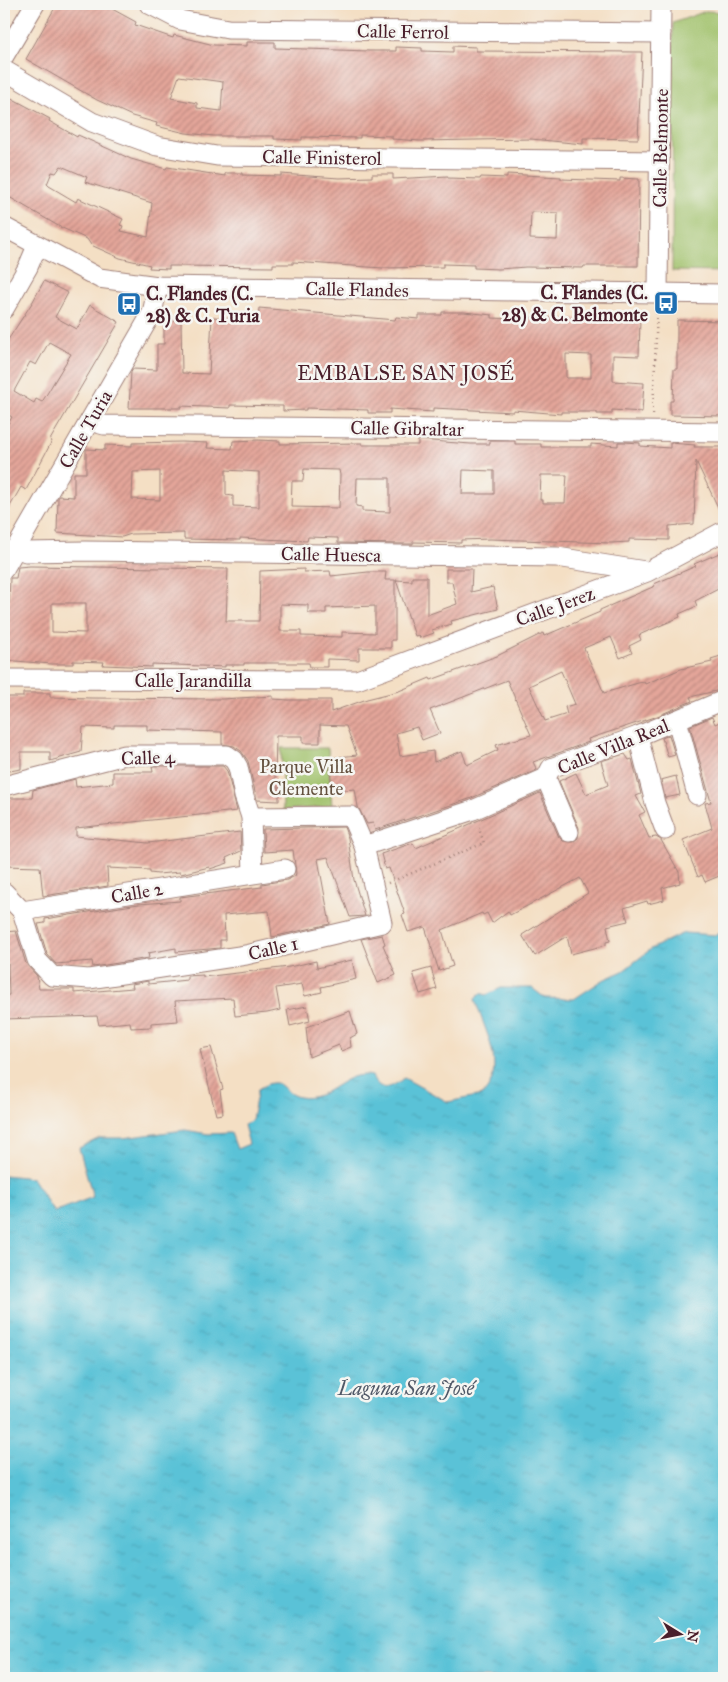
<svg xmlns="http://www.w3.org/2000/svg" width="728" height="1682" font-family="'IM FELL Great Primer',serif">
<defs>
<pattern id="water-ripples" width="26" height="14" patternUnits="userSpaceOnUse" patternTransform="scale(1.25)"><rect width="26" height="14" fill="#5ac2d7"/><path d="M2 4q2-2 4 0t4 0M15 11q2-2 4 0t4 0" fill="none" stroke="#50a6b9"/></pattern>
<pattern id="building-hatch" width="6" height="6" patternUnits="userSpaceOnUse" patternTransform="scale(1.25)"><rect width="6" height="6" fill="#e4a69a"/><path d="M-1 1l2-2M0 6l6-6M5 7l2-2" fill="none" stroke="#bb877e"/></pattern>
</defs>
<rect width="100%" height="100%" fill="#f6f6f2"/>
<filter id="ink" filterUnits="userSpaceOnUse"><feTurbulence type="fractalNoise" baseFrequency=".02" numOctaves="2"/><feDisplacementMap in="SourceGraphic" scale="10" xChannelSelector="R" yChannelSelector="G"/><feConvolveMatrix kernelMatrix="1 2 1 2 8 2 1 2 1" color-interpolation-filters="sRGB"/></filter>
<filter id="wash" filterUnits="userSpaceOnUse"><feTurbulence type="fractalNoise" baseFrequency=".0096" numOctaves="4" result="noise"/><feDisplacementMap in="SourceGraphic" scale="20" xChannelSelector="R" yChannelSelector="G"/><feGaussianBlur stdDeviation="1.12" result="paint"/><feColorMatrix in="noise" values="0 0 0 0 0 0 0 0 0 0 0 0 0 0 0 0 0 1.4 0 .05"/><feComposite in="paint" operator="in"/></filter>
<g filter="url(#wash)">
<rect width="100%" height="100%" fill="#f4dfc4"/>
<g fill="#a0c16a" stroke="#75704a">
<polygon points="706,11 724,12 724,272 672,271 673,23"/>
<polygon points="281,748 328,748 332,807 283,810"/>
</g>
<path fill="url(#water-ripples)" stroke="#527081" d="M724,931V1678H4V1175L32,1178L54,1212L93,1197L79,1148L100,1138H123L185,1130L208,1134L231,1133L237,1149L249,1144L244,1125L252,1120L258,1089C284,1073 280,1093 299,1097C328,1103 343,1069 372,1076C381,1094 391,1088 404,1078L448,1102L482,1095C509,1069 483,1028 475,999L481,993L486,995L501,988H532L545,998L574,999L603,980L623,971L651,949L675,937L684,933L716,935Z"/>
<g id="blocks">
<g fill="url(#building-hatch)" fill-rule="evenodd">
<path d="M57,4H103L136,22L135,25L173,38L174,35L214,45L247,46V42H275V48L369,51H396V47L422,48V51L453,52V46L476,47V51L642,52L638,139L583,138V144L531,139L420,141L392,139V136L360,135V138L302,137V140L274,139V136H214L186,133L156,126L157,123L132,116L97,100L26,59ZM179,76L223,82L221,111L197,108V103L171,98Z"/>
<path d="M4,94L50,119L49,121L77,137L78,135L131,159L166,169L167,167L225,176V173H242V175L281,176V174L339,178L372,177V174H393V179L448,176V178L480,179L481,177L507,178V174L561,177V179L620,181V178L639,179L638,266H584L583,268L526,267L499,269L474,268V265L443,264V267L383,268L293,262V264H273V267L178,266H169V269L149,268L150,265L120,258L91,245L87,239L60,227L4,194ZM61,166L87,177L85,182L152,203L148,237L121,231L123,226L120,225L123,219L78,198L76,202L49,186L47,184L52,172L56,173ZM531,212L558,213L557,240L530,239Z"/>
<path d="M44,281L68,293L55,317L77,329L90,305L119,322L50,440L52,441L26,490L21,487L4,517V431L12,417L4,412V346L32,303ZM49,342L71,354L42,402L36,399L34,403L14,391L30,362L36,365Z"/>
<path d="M259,308L395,320L396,317L419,319V315H442V312H464L492,315V318L515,319V317L595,319L640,318L639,356L613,355V381L644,383L642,412L612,410V414H597V412H561V414L513,410V412L433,408V412L390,409V413H368V410L306,408V410L283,411V406L230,405V408L181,406V408H129L131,372L132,369L157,370V344H164V321H181L182,373L209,374L212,317L258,320ZM566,354L591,355V378H566Z"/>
<polygon points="677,320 724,321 724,416 670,415 670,401 673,401 674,369 677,369"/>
<path d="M258,440L280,441V444L362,443V445H418V440L471,444H490V441H515V444H541V447H591V444L618,446V442H625L640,443V446L670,448V443L695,445L694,447H724V520L696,461L694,524L669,526V540L629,539V542L611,543L490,539L461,540V543L413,542V544H404L338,543V538L308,537L307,541L240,538V540L184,539V533L131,534L122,537L57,533L58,498L59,496L74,497V473H86V449L105,450V445L132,446V443L182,442L208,443L207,448L232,449L233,441ZM304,469L339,470L340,475L339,508L291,507L292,481H303ZM226,470L259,472V507L233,506V496L226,495ZM463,470L494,471V494H462ZM160,471V500L132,499L133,472ZM541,475H567L565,503H543V500H540ZM357,478H390V512L362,511V507L356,506Z"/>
<path d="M724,551V586L695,601L697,606L679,614L680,617L639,635L641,640L629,646L632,653L620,658L611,637L584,648L604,693L638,683L644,682L645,684L681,669L712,662L711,659L724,655V689L690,697L692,701L655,717L588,739L589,742L533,762L537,770L469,799L375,830L373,823L367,824L358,807L355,789L332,791L329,758L357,755L346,726L320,725V743H303V736H276L275,782L276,787H279V801L257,800L248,761L241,751L234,746L222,744V732L147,730V725H114V728L83,727L81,752L50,761V752H21V769L4,772V697H23V693H50V697L91,698L222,699L273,696V699L289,700H331V712L367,699L399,691L430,678L431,680L497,656L543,633L544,636L600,612V610L655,586L654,584L696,566L694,564ZM561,671L575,704L565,707L567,714L545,721L529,686ZM507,680L531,735L496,745L498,750L467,765L462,751L434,762L433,751L400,756L396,733L417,727L422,740L440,733L430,710Z"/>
<path d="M30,566L228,569L226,621H259L260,571L304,569V572L330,571L331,576L368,572H386L385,580H395V640H391V648H359V660L327,659V667H310L309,663H244V665H225V667L152,664V667L129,666L103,665L104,662L73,661V664H51L4,660V607H6V603H9L10,578H16L18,567ZM52,603H86V633L52,632ZM280,604L308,605V613H326V608L375,606V633L342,632V637L301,636V631H280Z"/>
<polygon points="446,569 472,569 471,592 493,587 498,609 451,621 452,624 432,630 434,633 420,638 419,635 415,636 396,580 412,581 412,577 427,577 427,615 457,604 452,582 446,582"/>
<polygon points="712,717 715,724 724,720 724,874 705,882 702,875 698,877 683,840 712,828 705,803 711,802 690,726"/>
<polygon points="669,735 675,755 668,757 662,738"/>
<polygon points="625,754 629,760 632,759 641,794 636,796 645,812 639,815 649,838 656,837 661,840 679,872 680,883 662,888 664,900 648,904 647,901 624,908 628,921 607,926 610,941 606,942 606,945 571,954 567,936 535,956 522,935 588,893 580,878 510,915 508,911 492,923 487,913 483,915 482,913 442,930 453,966 439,971 425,927 408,932 402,915 405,914 389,868 385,869 381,854 413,843 416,848 540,793 559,837 563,841 573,842 578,838 579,828 559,781 576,773 586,794 608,785 601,761"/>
<polygon points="152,766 223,766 227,771 237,811 76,828 76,836 148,843 240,832 241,851 226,858 228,863 210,869 209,867 181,874 180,872 158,874 150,873 150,870 107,868 108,886 43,896 40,867 4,866 4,798 32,798 33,790 75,779 76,787 113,783 113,772 153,772"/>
<polygon points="676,776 680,795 665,798 661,780"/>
<polygon points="344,827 348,838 354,880 365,916 350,917 328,857 318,859 330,924 272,937 269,911 224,915 225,940 220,940 220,948 176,952 176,948 148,953 149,958 93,967 92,961 56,964 47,954 38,924 45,923 45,919 139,904 180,901 180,897 262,887 262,884 287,880 295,876 296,873 293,850 264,852 263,829"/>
<polygon points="16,931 26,964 37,976 39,989 74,989 74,993 133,988 132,984 148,981 148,984 187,980 187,976 203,975 203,977 289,967 316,961 317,968 352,960 356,979 321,987 322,992 305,996 302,984 276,988 280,1010 267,1013 235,1016 233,998 175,1001 178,1021 151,1023 151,1027 131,1028 130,1022 99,1025 97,1016 4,1019 4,996 9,995 8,964 4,964 4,932"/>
<polygon points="382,935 385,944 383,945 396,975 378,983 361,939"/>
<polygon points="431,968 437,989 420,994 413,973"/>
<polygon points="307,1006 310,1021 290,1026 287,1010"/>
<polygon points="350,1011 357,1034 350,1038 351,1047 341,1051 339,1045 309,1057 306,1027"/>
<polygon points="211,1047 223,1089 220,1090 223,1114 216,1115 200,1049"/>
</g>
</g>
</g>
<g filter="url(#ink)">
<use href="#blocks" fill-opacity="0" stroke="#9f7f78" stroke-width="1"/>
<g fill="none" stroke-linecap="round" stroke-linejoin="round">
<defs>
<g id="minor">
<polyline points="149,4 180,20 228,29 661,33"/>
<polyline points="4,56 35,4"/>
<polyline points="4,70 92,122 157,146 217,156 659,161"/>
<polyline points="4,227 99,278 158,286 724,294"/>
<polyline points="658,293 661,4"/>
<polyline points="4,309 28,267 37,246"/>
<polyline points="90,421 104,425 724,432"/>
<polyline points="15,548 26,552 85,551 557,557 645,571"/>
<polyline points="4,569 152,313 158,286"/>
<polyline points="4,679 357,680 647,572 724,531"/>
<polyline points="677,720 697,795"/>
<polyline points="638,736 655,803 665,830"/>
<polyline points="546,778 569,832"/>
<polyline points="4,786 125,755 227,755 234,760 238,767 244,796 251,817 253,873"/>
<polyline points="364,846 473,810 546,778 551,768 638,736 724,700"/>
<polyline points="4,892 22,911 37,960 52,976 89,979 246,955 382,923 364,846 351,816 251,817"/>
<polyline points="22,911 285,869"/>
</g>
</defs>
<use href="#minor" stroke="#9f7f78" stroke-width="21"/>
<g stroke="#9f7f78" stroke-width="2.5" stroke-dasharray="1 4" stroke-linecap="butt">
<polyline points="653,414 657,310"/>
<polyline points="388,883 484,843 478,826"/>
</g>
<use href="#minor" stroke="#fff" stroke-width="19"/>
</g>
</g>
<defs>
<symbol id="bus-square" viewBox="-11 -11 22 22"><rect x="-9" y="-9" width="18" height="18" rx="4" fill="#1f6fb2" stroke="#f6f6f2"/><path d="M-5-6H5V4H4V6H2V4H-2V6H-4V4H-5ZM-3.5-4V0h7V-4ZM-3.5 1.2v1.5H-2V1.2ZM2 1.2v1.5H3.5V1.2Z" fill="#fff"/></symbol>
</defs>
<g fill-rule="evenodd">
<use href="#bus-square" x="652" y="289" width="28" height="28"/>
<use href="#bus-square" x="115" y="290" width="28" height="28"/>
</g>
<g text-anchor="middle" stroke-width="5" stroke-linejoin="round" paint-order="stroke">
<g font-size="19" fill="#4a1f2b" stroke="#f6f6f2">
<text transform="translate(403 31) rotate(1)" y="7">Calle Ferrol</text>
<text transform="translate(660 148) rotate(-89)" y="7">Calle Belmonte</text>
<text transform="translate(322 157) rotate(1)" y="7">Calle Finisterol</text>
<text transform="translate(357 289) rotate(1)" y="7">Calle Flandes</text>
<text transform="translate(407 428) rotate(1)" y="7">Calle Gibraltar</text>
<text transform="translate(85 429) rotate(-60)" y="7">Calle Turia</text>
<text transform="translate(331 554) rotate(1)" y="7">Calle Huesca</text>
<text transform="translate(555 606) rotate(-20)" y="7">Calle Jerez</text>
<text x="193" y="687">Calle Jarandilla</text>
<text transform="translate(613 746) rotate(-22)" y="7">Calle Villa Real</text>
<text transform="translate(148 757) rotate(-2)" y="7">Calle 4</text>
<text transform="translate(137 892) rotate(-10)" y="7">Calle 2</text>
<text transform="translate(273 948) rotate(-13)" y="7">Calle 1</text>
</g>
<g font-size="19" font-weight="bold" fill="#4a1f2b" stroke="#f6f6f2" text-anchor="end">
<text x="648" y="299">C. Flandes (C.<tspan x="648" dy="22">28) &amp; C. Belmonte</tspan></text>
<text x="146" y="300" text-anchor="start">C. Flandes (C.<tspan x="146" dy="22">28) &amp; C. Turia</tspan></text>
</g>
<g font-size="19" fill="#64503e" stroke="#f6f6f2">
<text x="306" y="773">Parque Villa<tspan x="306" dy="22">Clemente</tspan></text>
</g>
<g font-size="20" letter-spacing="1" fill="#4a1f2b" stroke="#f6f6f2">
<text x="406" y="380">EMBALSE SAN JOSÉ</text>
</g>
<g font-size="20" font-style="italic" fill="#505867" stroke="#f6f6f2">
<text x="406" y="1395">Laguna San José</text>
</g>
</g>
<rect width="728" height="1682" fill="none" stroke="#f6f6f2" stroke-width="20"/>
<g transform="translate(680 1634) rotate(100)" stroke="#f6f6f2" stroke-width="4" paint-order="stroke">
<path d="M0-4L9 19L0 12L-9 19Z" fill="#4a1f2b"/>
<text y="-8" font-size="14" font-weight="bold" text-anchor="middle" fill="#4a1f2b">N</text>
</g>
</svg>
